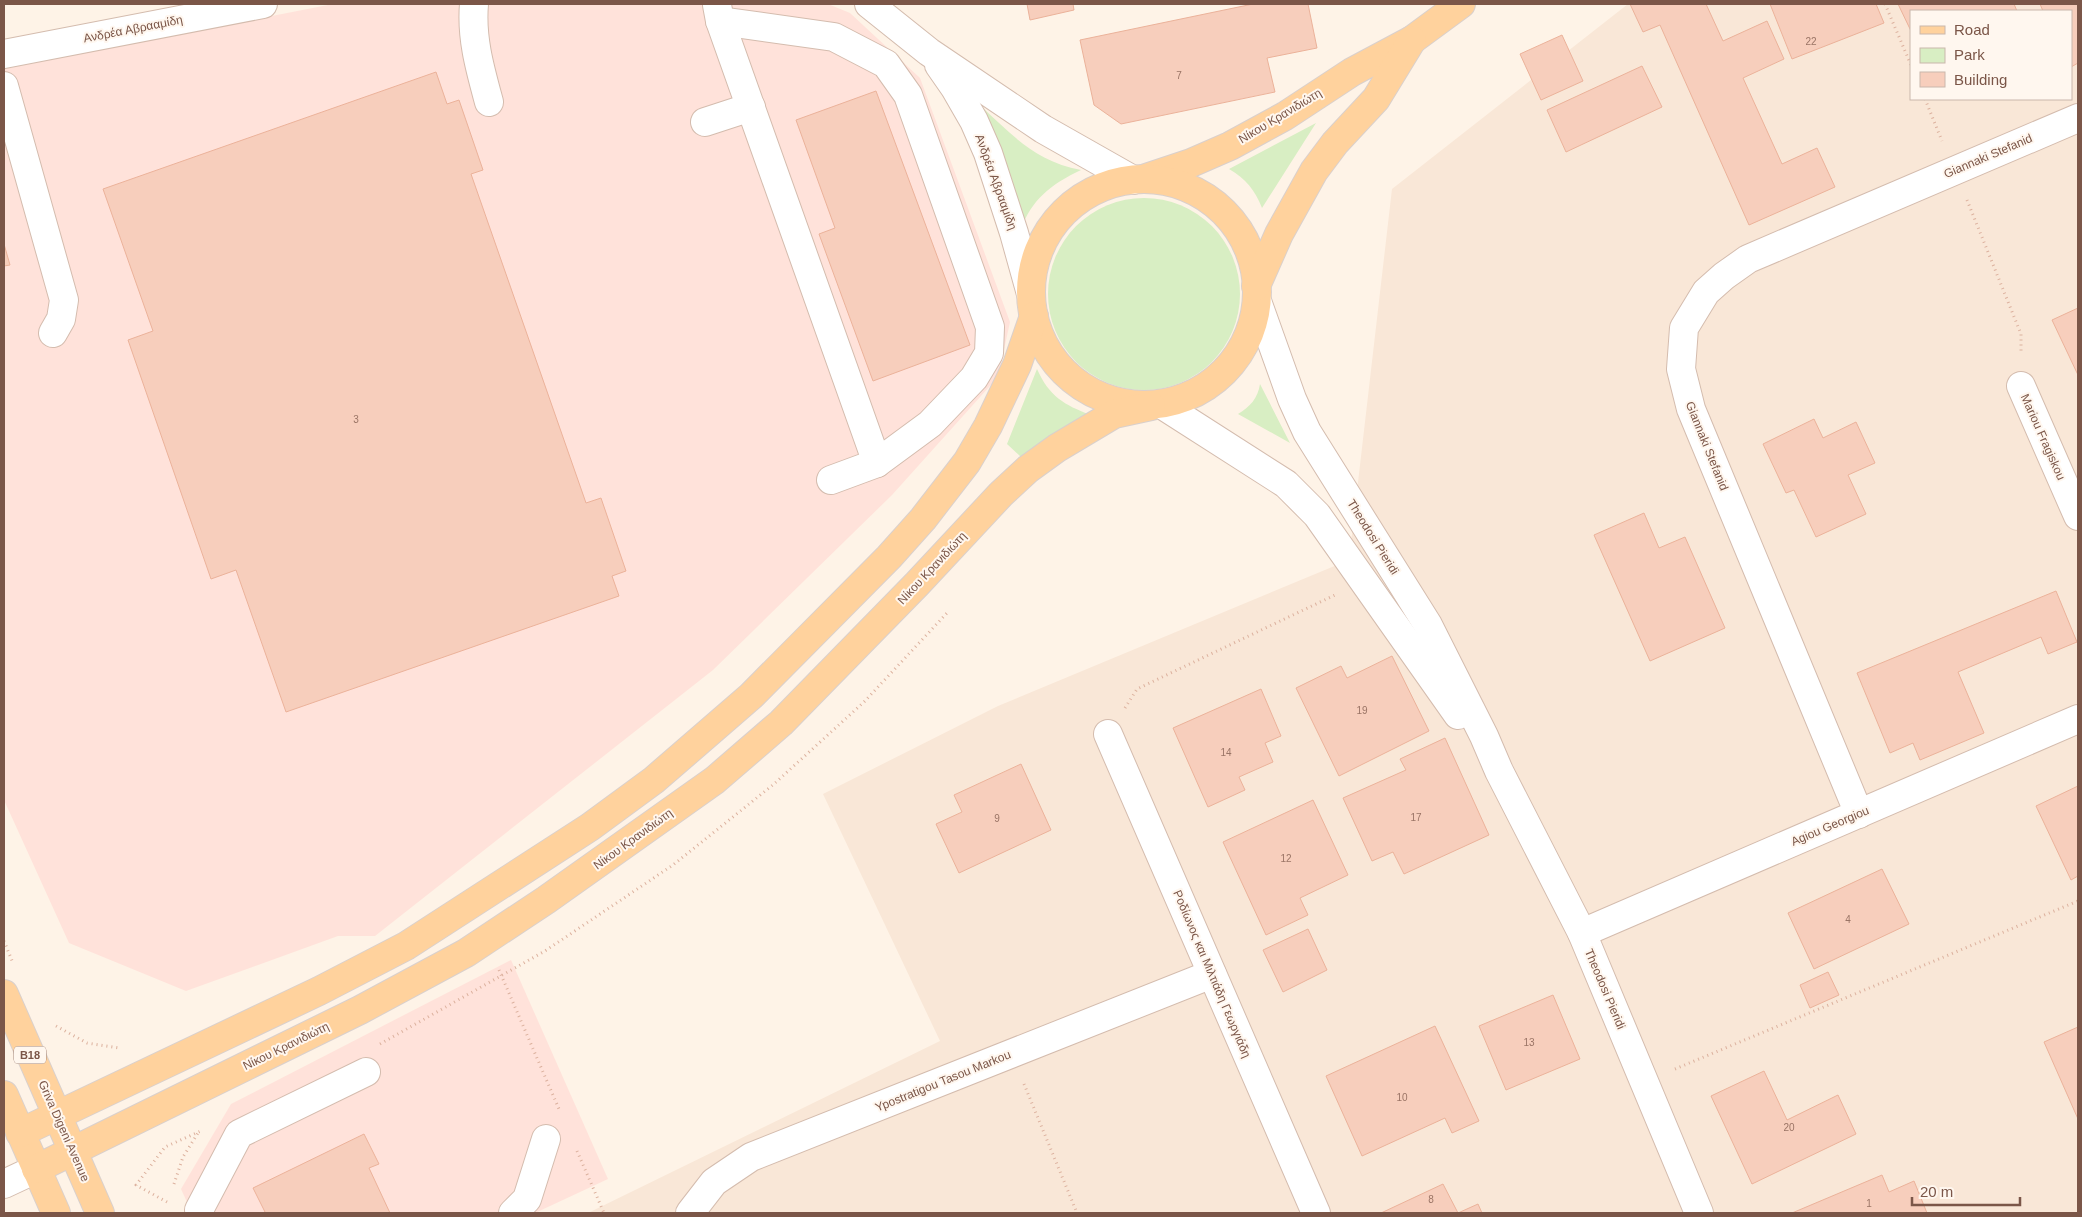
<svg xmlns="http://www.w3.org/2000/svg" width="2082" height="1217" font-family="Arial,sans-serif">
<rect width="100%" height="100%" fill="#fef3e7"/>
<path fill="#f9e7d7" fill-rule="evenodd" d="M1628,4H2078V1213H588L940,1041L823,794L998,706L1349,560L1392,189ZM1911,11H2071V99H1911Z"/>
<g fill="#ffe2da">
<polygon points="333,4 828,4 850,13 920,78 1010,322 998,377 892,495 713,670 375,936 338,936 186,991 69,943 4,800 4,69"/>
<polygon points="511,960 608,1179 535,1213 192,1213 181,1189 231,1104"/>
</g>
<g fill="#d8eec3">
<path d="M982,107C1014,137 1036,161 1081,170C1050,185 1032,199 1020,231Z"/>
<path d="M1316,123L1262,208C1255,190 1246,179 1229,169Z"/>
<circle cx="1144" cy="294" r="96"/>
<path d="M1037,369C1049,396 1064,405 1091,415L1021,457L1007,444Z"/>
<path d="M1260,384L1290,443L1238,414C1250,407 1258,398 1260,384Z"/>
</g>
<g fill="#f7cebc" stroke="#ebb29a">
<polygon points="1027,4 1073,4 1074,10 1030,20"/>
<polygon points="1253,4 1308,4 1317,48 1267,58 1275,92 1121,124 1094,105 1080,40"/>
<polygon points="1630,4 1706,4 1723,41 1767,21 1784,59 1743,78 1782,164 1817,148 1835,187 1749,225 1660,25 1643,32"/>
<polygon points="1770,4 1876,4 1884,23 1792,59"/>
<polygon points="1898,4 2014,4 2017,11 1911,11 1911,31"/>
<polygon points="2040,4 2078,4 2078,63 2071,67 2071,11 2043,11"/>
<polygon points="1562,35 1583,81 1541,100 1520,54"/>
<polygon points="1642,66 1662,107 1566,152 1547,110"/>
<polygon points="436,72 447,104 459,100 483,170 471,174 586,503 601,498 626,571 612,576 619,596 286,712 236,570 211,579 128,340 153,331 103,189"/>
<polygon points="876,91 970,345 873,381 819,234 835,228 796,120"/>
<polygon points="4,244 10,265 4,266"/>
<polygon points="2078,308 2078,375 2052,320"/>
<polygon points="1814,419 1823,438 1856,422 1875,463 1848,475 1866,514 1816,537 1794,490 1786,493 1763,444"/>
<polygon points="1644,513 1659,548 1685,537 1725,628 1650,661 1594,535"/>
<polygon points="2056,591 2077,642 2048,654 2041,637 1958,672 1984,733 1920,760 1913,743 1890,753 1857,673"/>
<polygon points="1392,656 1429,731 1339,776 1296,688 1341,666 1347,678"/>
<polygon points="1261,689 1281,736 1265,743 1273,762 1239,777 1245,790 1208,807 1173,728"/>
<polygon points="1445,738 1489,835 1404,874 1393,852 1372,861 1343,798 1406,770 1400,759"/>
<polygon points="1021,764 1051,830 959,873 936,824 962,812 954,795"/>
<polygon points="2078,786 2078,876 2071,880 2036,806"/>
<polygon points="1313,800 1348,875 1300,898 1308,915 1266,935 1223,842"/>
<polygon points="1882,869 1909,924 1814,969 1788,913"/>
<polygon points="1308,929 1327,970 1283,992 1263,950"/>
<polygon points="1828,972 1839,995 1810,1008 1800,985"/>
<polygon points="1553,995 1580,1059 1506,1090 1479,1026"/>
<polygon points="1435,1026 1479,1121 1452,1133 1445,1118 1362,1156 1326,1076"/>
<polygon points="2078,1027 2078,1119 2044,1042"/>
<polygon points="1764,1071 1787,1120 1838,1095 1856,1134 1752,1184 1711,1096"/>
<polygon points="364,1134 379,1164 369,1168 390,1213 263,1213 265,1212 253,1188"/>
<polygon points="1882,1175 1889,1192 1914,1181 1927,1213 1792,1213"/>
<polygon points="1443,1184 1458,1213 1381,1213"/>
<polygon points="1478,1204 1482,1213 1458,1213"/>
</g>
<g fill="none" stroke-linecap="round" stroke-linejoin="round">
<defs>
<g id="minor">
<path d="M474,4C471,38 480,69 489,102"/>
<polyline points="869,4 929,52 1043,129 1133,180"/>
<polyline points="717,5 720,21 877,463"/>
<polyline points="720,21 834,37 886,64 908,95 990,327 989,353 974,378 930,424 877,463 831,480"/>
<polyline points="4,54 263,4"/>
<polyline points="939,65 955,88 974,121 988,153 1014,233 1031,294"/>
<polyline points="4,86 64,300 61,319 53,333"/>
<polyline points="705,122 751,107"/>
<polyline points="1257,301 1292,399 1307,432 1428,625 1484,736 1499,771 1582,933 1699,1213"/>
<polyline points="2021,386 2078,516"/>
<polyline points="1161,404 1286,484 1317,515 1458,715"/>
<polyline points="1108,734 1316,1213"/>
<polyline points="1859,814 1691,409 1681,369 1684,328 1706,292 1724,276 1748,259 2078,118"/>
<polyline points="1582,933 2078,719"/>
<polyline points="4,1184 36,1169"/>
<polyline points="200,1213 199,1210 239,1134 366,1072"/>
<polyline points="513,1213 527,1199 546,1139"/>
<polyline points="690,1213 714,1182 751,1157 1212,974"/>
</g>
<g id="major">
<polyline points="1146,178 1191,163 1230,146 1285,116 1352,72 1412,40 1461,4"/>
<circle cx="1144" cy="292" r="113"/>
<polyline points="1256,286 1279,234 1314,171 1335,143 1376,99 1412,40"/>
<polyline points="4,994 100,1213"/>
<polyline points="4,1095 56,1213"/>
<polyline points="20,1133 319,991 406,946 590,827 654,780 751,696 889,557 923,519 967,462 988,426 1017,365 1034,316"/>
<polyline points="36,1169 360,1010 466,953 546,900 715,780 781,723 917,584 1001,494 1028,469 1057,448 1114,414 1151,406"/>
</g>
</defs>
<use href="#minor" stroke="#d4bcae" stroke-width="30"/>
<use href="#major" stroke="#dad0cc" stroke-width="30"/>
<g stroke="#dcb19e" stroke-width="3" stroke-dasharray="1 4" stroke-linecap="butt">
<polyline points="1885,4 1911,65"/>
<polyline points="1925,99 1942,141"/>
<polyline points="1967,200 2021,334 2021,353"/>
<polyline points="1125,708 1137,689 1335,595"/>
<polyline points="4,941 13,963"/>
<polyline points="499,970 559,1109"/>
<polyline points="56,1026 87,1043 119,1048"/>
<polyline points="380,1044 545,951 673,865 774,784 864,702 947,613"/>
<polyline points="1675,1069 2078,901"/>
<polyline points="1024,1084 1077,1213"/>
<polyline points="577,1151 604,1213"/>
<polyline points="174,1184 183,1157 198,1133"/>
<polyline points="167,1202 136,1185 165,1147 203,1130"/>
</g>
<use href="#minor" stroke="#fff" stroke-width="28"/>
<use href="#major" stroke="#ffd29d" stroke-width="28"/>
</g>
<g text-anchor="middle" stroke-width="4" stroke-linejoin="round" paint-order="stroke">
<g font-size="10" fill="#9a7465">
<text x="1811" y="45">22</text>
<text x="1179" y="79">7</text>
<text x="356" y="423">3</text>
<text x="1362" y="714">19</text>
<text x="1226" y="756">14</text>
<text x="1416" y="821">17</text>
<text x="997" y="822">9</text>
<text x="1286" y="862">12</text>
<text x="1848" y="923">4</text>
<text x="1529" y="1046">13</text>
<text x="1402" y="1101">10</text>
<text x="1789" y="1131">20</text>
<text x="1431" y="1203">8</text>
<text x="1869" y="1207">1</text>
</g>
<rect fill="#fff7ef" stroke="#a3867a" stroke-width="1" x="14" y="1046.5" width="32" height="17" rx="4"/>
<g font-size="11" font-weight="bold" fill="#7b5648">
<text x="30" y="1059">B18</text>
</g>
<g font-size="12" fill="#7b5648" stroke="#fff7ef">
<text transform="translate(133 29) rotate(-11)" y="4">Ανδρέα Αβρααμίδη</text>
<text transform="translate(1280 116) rotate(-31)" y="4">Νίκου Κρανιδιώτη</text>
<text transform="translate(1988 156) rotate(-23)" y="4">Giannaki Stefanid</text>
<text transform="translate(996 182) rotate(70)" y="4">Ανδρέα Αβρααμίδη</text>
<text transform="translate(2043 437) rotate(66)" y="4">Mariou Fragiskou</text>
<text transform="translate(1707 446) rotate(68)" y="4">Giannaki Stefanid</text>
<text transform="translate(1373 537) rotate(58)" y="4">Theodosi Pieridi</text>
<text transform="translate(932 568) rotate(-47)" y="4">Νίκου Κρανιδιώτη</text>
<text transform="translate(1830 826) rotate(-23)" y="4">Agiou Georgiou</text>
<text transform="translate(633 839) rotate(-36)" y="4">Νίκου Κρανιδιώτη</text>
<text transform="translate(1212 974) rotate(67)" y="4">Ροδίωνος και Μιλτιάδη Γεωργιάδη</text>
<text transform="translate(1605 989) rotate(67)" y="4">Theodosi Pieridi</text>
<text transform="translate(286 1046) rotate(-26)" y="4">Νίκου Κρανιδιώτη</text>
<text transform="translate(943 1081) rotate(-22)" y="4">Ypostratigou Tasou Markou</text>
<text transform="translate(64 1131) rotate(66)" y="4">Griva Digeni Avenue</text>
</g>
</g>
<rect width="2082" height="1217" fill="none" stroke="#7b5648" stroke-width="10"/>
<rect x="1910" y="10" width="162" height="90" fill="#fff7ef" stroke="#cab7ac"/>
<rect x="1920" y="26" width="25" height="8" fill="#ffd29d" stroke="#cab7ac"/>
<text x="1954" y="35" font-size="15" fill="#7b5648">Road</text>
<rect x="1920" y="48" width="25" height="15" fill="#d8eec3" stroke="#cab7ac"/>
<text x="1954" y="60" font-size="15" fill="#7b5648">Park</text>
<rect x="1920" y="72" width="25" height="15" fill="#f7cebc" stroke="#cab7ac"/>
<text x="1954" y="85" font-size="15" fill="#7b5648">Building</text>
<path d="M1912 1197v8h108v-8" fill="none" stroke="#7b5648" stroke-width="2.5"/>
<text x="1920" y="1197" font-size="15" fill="#7b5648" stroke="#fff7ef" stroke-width="4" paint-order="stroke">20 m</text>
</svg>
